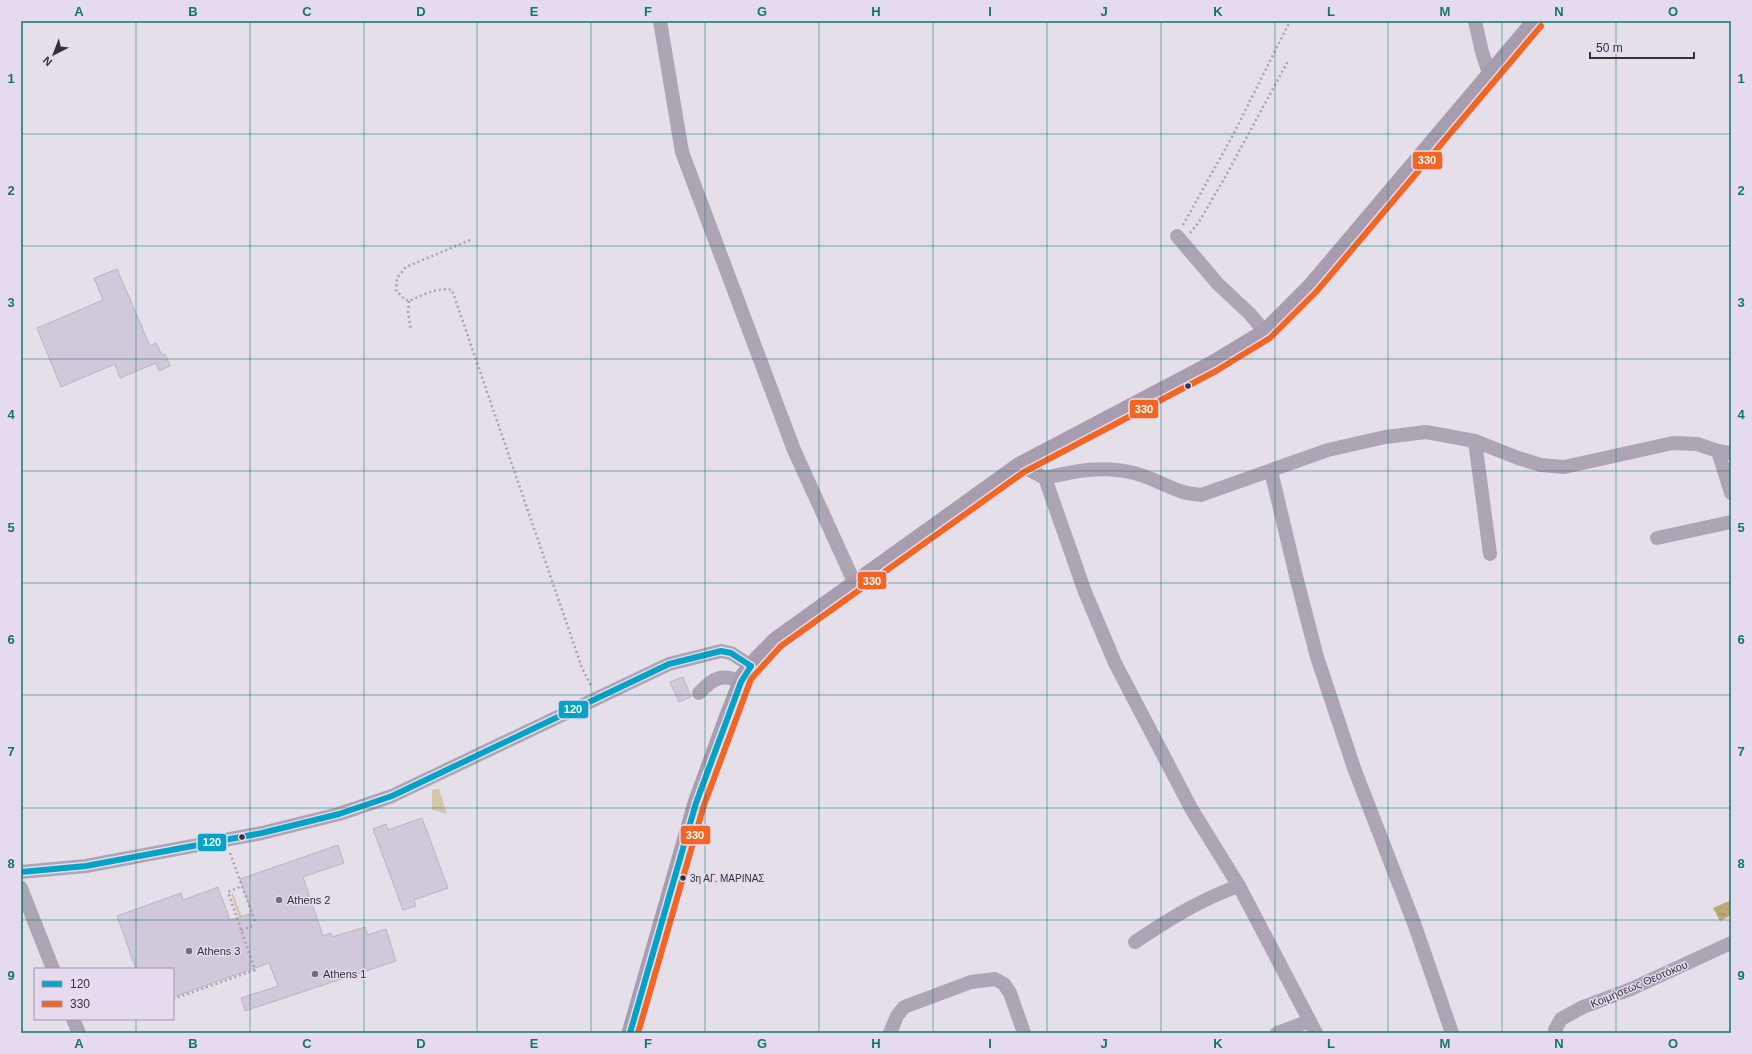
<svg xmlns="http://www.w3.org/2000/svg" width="1752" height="1054" font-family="Arial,sans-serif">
<defs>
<pattern id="water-ripples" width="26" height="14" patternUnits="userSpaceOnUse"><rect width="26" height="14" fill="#bda877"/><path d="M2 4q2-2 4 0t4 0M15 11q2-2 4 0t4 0" fill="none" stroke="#9a8963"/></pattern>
</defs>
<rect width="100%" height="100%" fill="#e5dfea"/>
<g fill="#d7c7ab">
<polygon points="434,789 439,789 447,814 432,810 432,791"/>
<polygon points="233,893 245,925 242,926 231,894"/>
</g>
<polygon fill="url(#water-ripples)" points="1731,900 1731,915 1720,921 1713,908"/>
<g fill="#d1c8d9" stroke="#bab5be">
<polygon points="117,269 150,346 156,343 162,355 165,354 170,366 159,371 156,363 120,378 115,364 61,387 37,328 103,300 94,278"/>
<polygon points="683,677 691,697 679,702 670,682"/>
<polygon points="422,818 448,888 414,900 416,906 403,910 373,829 386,824 388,830"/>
<polygon points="338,845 344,863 303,877 323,936 331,933 332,937 365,927 367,935 386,929 396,961 245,1011 241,998 278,986 269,963 173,997 173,969 136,969 117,916 181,893 183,900 218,887 230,920 252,913 240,879"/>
</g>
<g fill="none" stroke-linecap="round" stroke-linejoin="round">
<g stroke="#a9a2ae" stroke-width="2.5" stroke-dasharray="2 3" stroke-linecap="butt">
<polyline points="1183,225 1233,135 1290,21"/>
<polyline points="1190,233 1199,222 1224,179 1288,61"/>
<path d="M470,240L406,267L397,278L396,290L404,299L409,301C423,295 437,287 452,290L582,668L591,686"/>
<polyline points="409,301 408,312 411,330"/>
<polyline points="230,853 242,886"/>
<polyline points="241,930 255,925"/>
<polyline points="173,999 255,970 228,892 242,886 256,924"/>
</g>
<g stroke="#aea5b4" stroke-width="14">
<polyline points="660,21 682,152 794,450 855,584"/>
<polyline points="1475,21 1482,52 1490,76"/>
<polyline points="1177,236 1218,284 1250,314 1265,332"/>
<polyline points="1475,441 1490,554"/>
<polyline points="1718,451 1731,493"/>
<path d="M1020,465L1045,478C1076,471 1102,465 1134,473C1150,477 1164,485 1180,491C1187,494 1195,494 1201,495L1328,450L1385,437L1426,432L1475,441L1518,458L1541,465L1564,467L1673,443L1697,444L1718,451L1731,453"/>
<polyline points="1271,471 1297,580 1317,657 1354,768 1414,923 1452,1033"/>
<polyline points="1045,478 1085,592 1115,663 1192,810 1239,886 1316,1033"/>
<polyline points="1657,538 1731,522"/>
<path d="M699,693C713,678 722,673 741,682"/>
<polyline points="21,872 86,866 262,833 339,814 392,796 669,664 721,651 731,653 751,666"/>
<polyline points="21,888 53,969"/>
<path d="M1135,942C1168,920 1201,899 1239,886"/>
<polyline points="73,1019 79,1033"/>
<polyline points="890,1033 897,1016 904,1007 971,982 995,979 1004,984 1010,993 1024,1033"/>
<polyline points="1277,1033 1310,1021"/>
<polyline points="1556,1033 1555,1030 1561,1019 1583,1007 1631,989 1731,943"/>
</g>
<polyline stroke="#a79dae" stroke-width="17" points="630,1033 696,803 727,718 744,675 757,659 776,640 1020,465 1212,364 1265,332 1311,286 1535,21"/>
<defs>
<g id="bus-1">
<polyline points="21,872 86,866 262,833 339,814 392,796 669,664 721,651 731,653 751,666"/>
<polyline points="630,1033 696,803 741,682 751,666"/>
</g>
<polyline id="bus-2" points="638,1033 704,805 751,679 781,646 1024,472 1216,371 1270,338 1317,291 1541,26"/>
</defs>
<use href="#bus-1" stroke="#e6daef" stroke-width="9"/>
<use href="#bus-2" stroke="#e6daef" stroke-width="9"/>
<use href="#bus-1" stroke="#03a3c7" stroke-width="6"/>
<use href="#bus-2" stroke="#f26522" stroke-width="6"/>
</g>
<path fill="none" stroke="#0f766e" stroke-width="1" stroke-opacity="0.55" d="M136,21V969M250,21V1033M364,21V1033M477,21V1033M591,21V1033M705,21V1033M819,21V1033M933,21V1033M1047,21V1033M1161,21V1033M1275,21V1033M1388,21V1033M1502,21V1033M1616,21V1033M21,134H1731M21,246H1731M21,359H1731M21,471H1731M21,583H1731M21,695H1731M21,808H1731M21,920H1731M136,1019V1033"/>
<g fill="#353139" stroke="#e6daef" stroke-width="1.5">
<circle cx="1188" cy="386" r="3.5"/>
<circle cx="242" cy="837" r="3.5"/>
<circle cx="683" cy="878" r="3.5"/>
</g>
<g fill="#736e77" stroke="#e6daef" stroke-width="1.5">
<circle cx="279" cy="900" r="4"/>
<circle cx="189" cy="951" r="4"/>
<circle cx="315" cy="974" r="4"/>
</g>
<g text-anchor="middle" stroke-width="3" stroke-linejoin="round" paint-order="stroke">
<g font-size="10" fill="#353139" stroke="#e6daef" text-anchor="start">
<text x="690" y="882">3η ΑΓ. ΜΑΡΙΝΑΣ</text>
</g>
<g font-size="11" fill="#353139" stroke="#e6daef" text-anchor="start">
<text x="287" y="904">Athens 2</text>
<text x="197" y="955">Athens 3</text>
<text x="323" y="978">Athens 1</text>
</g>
<g font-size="11" fill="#353139" stroke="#e6daef">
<text transform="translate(1639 984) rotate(-23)" y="4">Κοιμήσεως Θεοτόκου</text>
</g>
</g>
<g stroke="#e6daef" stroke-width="1.5">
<rect x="1412" y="151" width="31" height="19" rx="4" fill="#f26522"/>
<rect x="1129" y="399" width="30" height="20" rx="4" fill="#f26522"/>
<rect x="857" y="571" width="30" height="19" rx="4" fill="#f26522"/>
<rect x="558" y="700" width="31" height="19" rx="4" fill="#03a3c7"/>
<rect x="680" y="825" width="31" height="20" rx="4" fill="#f26522"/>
<rect x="197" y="833" width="30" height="19" rx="4" fill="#03a3c7"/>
</g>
<g font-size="11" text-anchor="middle" font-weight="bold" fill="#fff">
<text x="1427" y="164">330</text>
<text x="1144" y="413">330</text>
<text x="872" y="585">330</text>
<text x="573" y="713">120</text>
<text x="695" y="839">330</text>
<text x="212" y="846">120</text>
</g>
<rect width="1752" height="1054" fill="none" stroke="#e6daef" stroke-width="44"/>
<rect x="34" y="968" width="140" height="52" fill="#e6daef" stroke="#9f96a6"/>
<rect x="42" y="981" width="20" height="6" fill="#03a3c7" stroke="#9f96a6"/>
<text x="70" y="988" font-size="12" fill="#353139">120</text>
<rect x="42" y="1001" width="20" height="6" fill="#f26522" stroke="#9f96a6"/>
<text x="70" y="1008" font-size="12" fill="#353139">330</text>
<g transform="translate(54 54) rotate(222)" stroke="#e6daef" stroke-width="3" paint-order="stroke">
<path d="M0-3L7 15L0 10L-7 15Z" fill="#353139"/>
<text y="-6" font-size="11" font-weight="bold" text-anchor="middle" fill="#353139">N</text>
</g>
<path d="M1590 52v6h104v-6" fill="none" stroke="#353139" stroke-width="2"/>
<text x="1596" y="52" font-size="12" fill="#353139" stroke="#e6daef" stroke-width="3" paint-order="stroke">50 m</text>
<rect x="22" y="22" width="1708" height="1010" fill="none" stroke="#0f766e" stroke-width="1.5"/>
<g font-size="13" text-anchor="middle" font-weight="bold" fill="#0f766e">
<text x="79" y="16">A</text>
<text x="193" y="16">B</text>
<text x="307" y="16">C</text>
<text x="421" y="16">D</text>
<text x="534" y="16">E</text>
<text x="648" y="16">F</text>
<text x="762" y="16">G</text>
<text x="876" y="16">H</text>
<text x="990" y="16">I</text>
<text x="1104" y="16">J</text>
<text x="1218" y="16">K</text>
<text x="1331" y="16">L</text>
<text x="1445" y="16">M</text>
<text x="1559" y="16">N</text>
<text x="1673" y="16">O</text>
<text x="11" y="83">1</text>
<text x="1741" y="83">1</text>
<text x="11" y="195">2</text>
<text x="1741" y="195">2</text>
<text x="11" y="307">3</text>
<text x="1741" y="307">3</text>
<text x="11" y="419">4</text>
<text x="1741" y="419">4</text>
<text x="11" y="532">5</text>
<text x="1741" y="532">5</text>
<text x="11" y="644">6</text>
<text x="1741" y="644">6</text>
<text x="11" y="756">7</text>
<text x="1741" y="756">7</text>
<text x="11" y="868">8</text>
<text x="1741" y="868">8</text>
<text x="11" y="980">9</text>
<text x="1741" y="980">9</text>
<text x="79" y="1048">A</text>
<text x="193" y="1048">B</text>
<text x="307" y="1048">C</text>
<text x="421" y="1048">D</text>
<text x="534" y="1048">E</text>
<text x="648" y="1048">F</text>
<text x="762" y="1048">G</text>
<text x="876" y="1048">H</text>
<text x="990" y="1048">I</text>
<text x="1104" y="1048">J</text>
<text x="1218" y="1048">K</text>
<text x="1331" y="1048">L</text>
<text x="1445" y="1048">M</text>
<text x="1559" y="1048">N</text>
<text x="1673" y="1048">O</text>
</g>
</svg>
